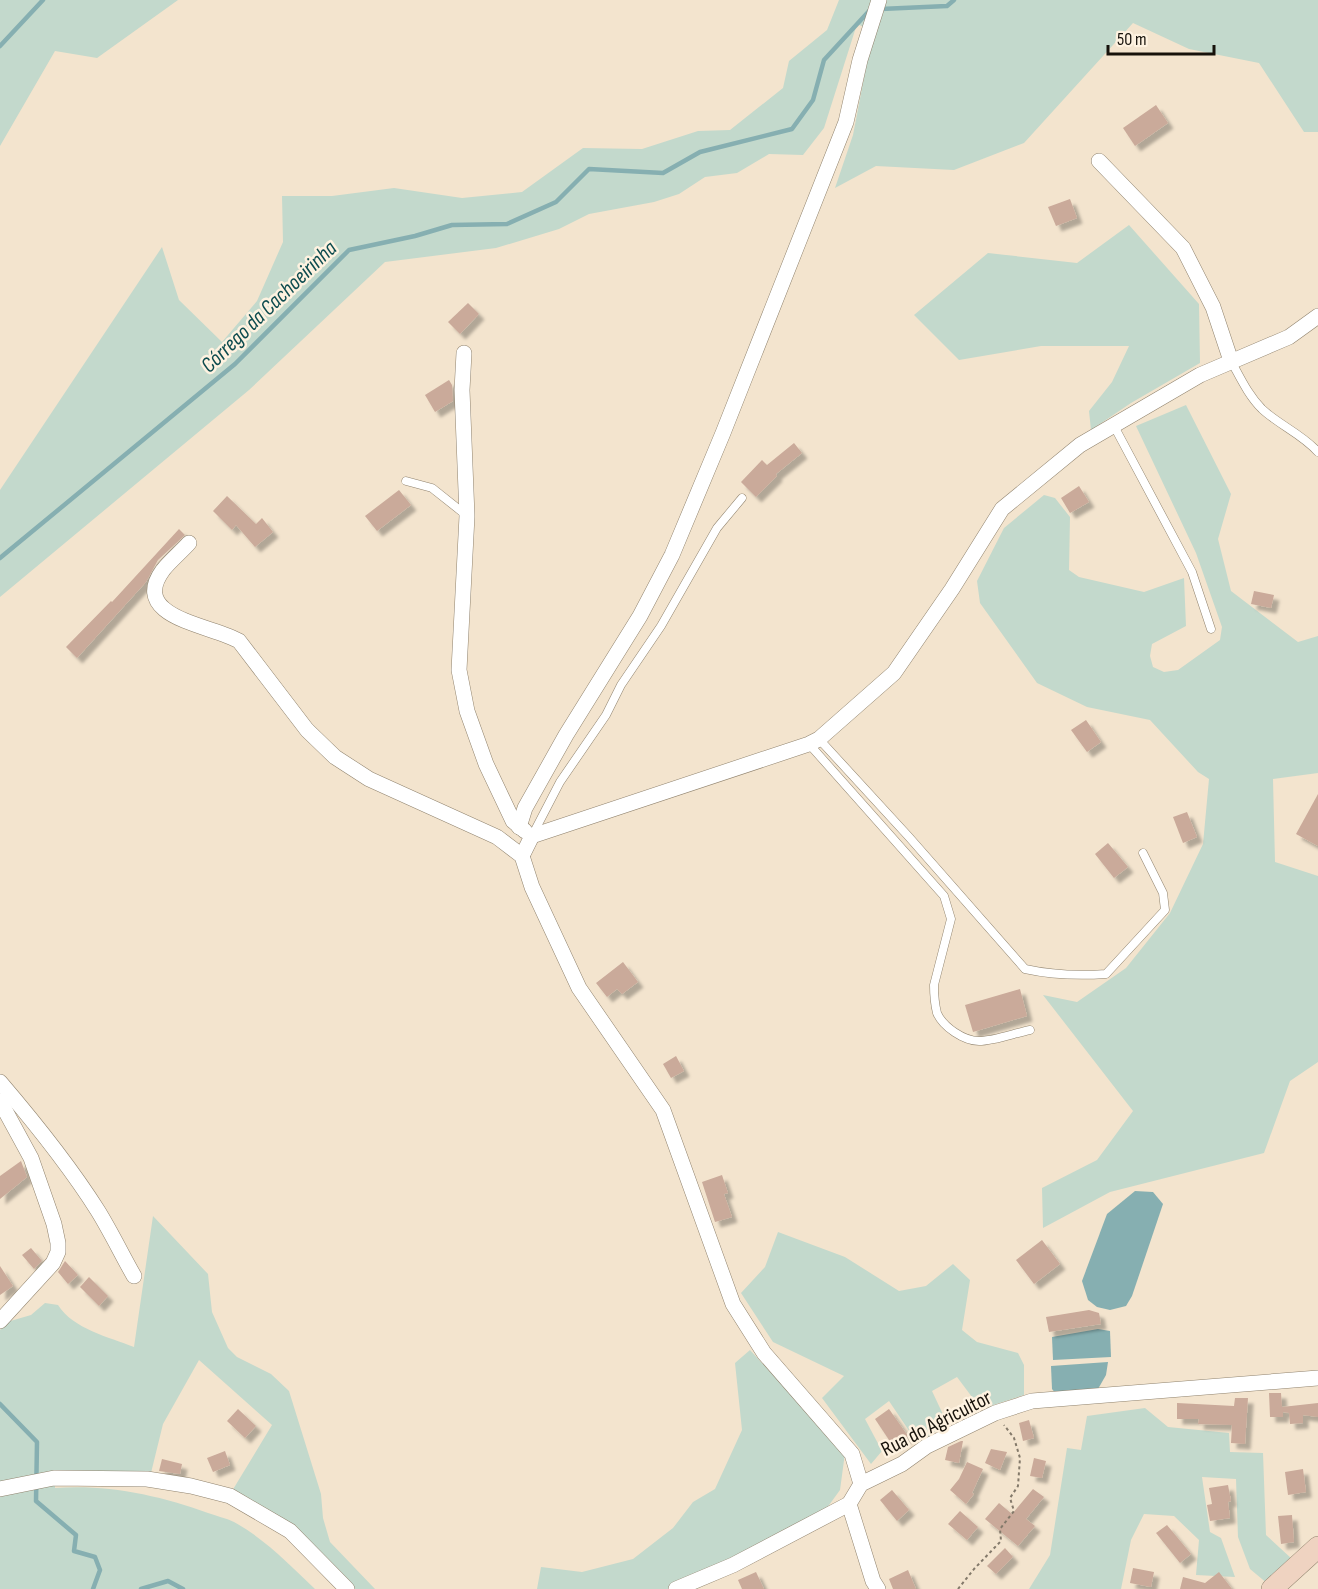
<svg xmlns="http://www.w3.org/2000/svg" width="1318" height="1589" font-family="'Sofia Sans Condensed',sans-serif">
<defs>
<filter id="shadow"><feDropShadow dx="5.5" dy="5.5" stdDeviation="1.5" flood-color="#0004"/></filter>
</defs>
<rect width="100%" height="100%" fill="#f3e4ce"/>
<g fill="#c3d9cc">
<polygon points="0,0 178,0 97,58 55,51 0,146"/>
<polygon points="839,0 1318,0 1318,132 1304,132 1259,63 1189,49 1133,23 1024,143 954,170 876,166 835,188 853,135 873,31 857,24 824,128 803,155 769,154 737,173 705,177 679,194 654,202 589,214 559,229 496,248 385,262 249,390 0,597 0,490 162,247 179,300 222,342 257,301 283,242 282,196 332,196 394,188 462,198 522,192 583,148 642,149 698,131 730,130 783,88 789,61 827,30"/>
<polygon points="1129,225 1199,304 1200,363 1131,403 1091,430 1089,411 1112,382 1129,346 1041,346 959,360 914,315 988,253 1077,263"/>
<polygon points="1186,405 1231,494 1218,539 1231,591 1298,642 1318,636 1318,773 1273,779 1275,862 1318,876 1318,1062 1290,1081 1264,1153 1110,1192 1043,1228 1042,1188 1097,1160 1133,1111 1043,995 1077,1002 1126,968 1170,913 1203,844 1209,779 1198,772 1150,720 1087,707 1037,683 980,603 977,581 1004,528 1044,495 1055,498 1070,517 1069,570 1079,577 1144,592 1184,578 1186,626 1152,644 1150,656 1153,667 1164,672 1178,670 1220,640 1222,627 1196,553 1136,426"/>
<path d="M153,1216L208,1274L212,1312L228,1348L237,1357L271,1374L289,1391L321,1494L323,1518L330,1542L375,1589H348L297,1543L229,1496L272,1425L199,1360L163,1424L150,1477L98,1471L55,1472V1488C105,1484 160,1495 208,1513C216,1516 226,1518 234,1522C265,1539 290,1565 315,1589H0V1330L7,1322L31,1315L45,1303L58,1305C73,1329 109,1337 134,1347Z"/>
<polygon points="778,1232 845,1257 899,1291 926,1286 953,1264 970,1280 962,1330 977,1342 1018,1353 1024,1365 1024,1395 981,1409 957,1377 932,1391 947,1423 918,1444 889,1401 865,1419 882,1451 871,1464 822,1398 844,1376 773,1342 741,1293 765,1267"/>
<polygon points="750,1350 845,1453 840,1490 824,1512 691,1589 537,1589 541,1567 582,1572 633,1559 673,1528 693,1502 715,1489 742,1430 735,1363"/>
<polygon points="1145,1408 1168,1427 1229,1433 1230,1452 1263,1453 1266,1535 1292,1559 1268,1584 1250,1569 1238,1537 1236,1479 1202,1477 1210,1532 1221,1538 1235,1577 1196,1575 1199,1540 1174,1516 1144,1514 1131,1540 1121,1589 1029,1589 1050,1555 1067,1448 1081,1450 1087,1416"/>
</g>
<g fill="#86afb1">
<polygon points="1135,1191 1153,1192 1163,1204 1132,1296 1126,1306 1110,1310 1097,1307 1088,1300 1082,1281 1107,1214"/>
<polygon points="1098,1329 1110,1331 1111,1357 1053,1360 1052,1337"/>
<polygon points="1108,1362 1106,1375 1098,1389 1056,1394 1052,1389 1051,1366"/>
</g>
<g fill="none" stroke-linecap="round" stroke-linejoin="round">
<g stroke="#86afb1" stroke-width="4.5">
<polyline points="881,9 947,6 954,0"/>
<polyline points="0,46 43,0"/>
<polyline points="0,558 235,364 349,250 415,236 452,225 507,224 556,202 589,169 663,173 700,152 792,129 813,100 824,60 870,10"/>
<polyline points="0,1404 37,1442 36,1501 76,1535 74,1551 95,1557 100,1570 93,1589"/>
<polyline points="141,1589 168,1581 183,1589"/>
</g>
</g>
<g fill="#caaa9a" filter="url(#shadow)">
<polygon points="1156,105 1168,123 1135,146 1123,128"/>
<polygon points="1070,199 1077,218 1056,226 1048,207"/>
<polygon points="468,303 479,314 460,334 448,322"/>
<polygon points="449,380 452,385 453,401 435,412 425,395"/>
<polygon points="794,443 802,453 776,474 777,476 756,497 741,482 762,460 767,465"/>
<polygon points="1079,486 1089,502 1070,513 1061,498"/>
<polygon points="399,490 411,505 377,531 365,516"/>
<polygon points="227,496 256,524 262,518 273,532 255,547 236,525 232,530 213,511"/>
<polygon points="179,529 185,535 158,560 146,582 77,658 66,647 111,601 112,602"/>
<polygon points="1254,591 1274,595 1271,608 1251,604"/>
<polygon points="1086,720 1101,742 1087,752 1071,730"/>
<polygon points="1318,794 1318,846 1296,834"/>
<polygon points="1187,812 1197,837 1183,843 1173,817"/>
<polygon points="1108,843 1128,867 1114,878 1095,854"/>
<polygon points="623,962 638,982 622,994 617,989 607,997 596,983"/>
<polygon points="1020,989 1027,1016 973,1032 965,1005"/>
<polygon points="676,1056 684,1071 671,1078 663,1064"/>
<polygon points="21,1161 27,1177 0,1199 0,1176"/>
<polygon points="722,1175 728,1193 724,1194 732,1217 715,1222 702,1182"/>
<polygon points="1042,1240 1060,1264 1034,1284 1016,1260"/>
<polygon points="31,1248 42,1261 34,1269 22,1255"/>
<polygon points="65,1261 78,1275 68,1284 58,1272"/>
<polygon points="0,1266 13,1286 0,1295"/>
<polygon points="89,1277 108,1296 99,1306 80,1287"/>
<polygon points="1089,1310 1099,1313 1101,1324 1049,1332 1046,1317"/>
<polygon points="1269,1393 1281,1393 1282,1407 1318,1403 1318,1417 1303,1415 1303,1423 1290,1424 1289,1413 1283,1412 1283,1417 1270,1417"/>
<polygon points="1235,1398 1248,1398 1245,1444 1231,1443 1232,1425 1198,1424 1199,1419 1177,1419 1177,1403 1234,1406"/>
<polygon points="238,1409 256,1426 245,1438 227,1421"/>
<polygon points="889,1409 908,1436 893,1446 875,1419"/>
<polygon points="1029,1420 1034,1438 1023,1441 1019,1423"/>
<polygon points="961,1441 963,1441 959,1463 945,1460 948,1447"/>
<polygon points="991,1449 1007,1452 1000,1470 985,1463"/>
<polygon points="225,1451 230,1465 213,1472 207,1458"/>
<polygon points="1034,1458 1046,1461 1042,1478 1030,1476"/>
<polygon points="162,1459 182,1464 180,1474 159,1471"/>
<polygon points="967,1462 983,1469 972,1493 974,1494 966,1504 950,1490 959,1479"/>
<polygon points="1303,1469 1306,1492 1288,1495 1285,1472"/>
<polygon points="1228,1485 1231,1501 1228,1502 1230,1518 1210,1521 1207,1505 1212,1504 1209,1488"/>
<polygon points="1033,1489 1044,1497 1026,1519 1035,1526 1018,1546 985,1519 999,1503 1012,1514"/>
<polygon points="892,1490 909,1510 897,1521 880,1500"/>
<polygon points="960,1511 978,1527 967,1540 948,1524"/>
<polygon points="1292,1515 1294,1542 1281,1544 1278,1516"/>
<polygon points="1167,1525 1191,1554 1180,1563 1156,1533"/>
<polygon points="1005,1548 1013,1557 996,1574 987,1566"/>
<polygon points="1133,1568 1154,1572 1151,1587 1130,1583"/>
<polygon points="908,1570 916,1589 893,1589 889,1579"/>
<polygon points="756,1572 764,1589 742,1589 738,1580"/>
<polygon points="1219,1572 1232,1589 1180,1589 1183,1577 1205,1583"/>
</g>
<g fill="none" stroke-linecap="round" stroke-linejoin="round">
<defs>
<g id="lane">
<path d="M1231,361C1240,377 1248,395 1262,409C1279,425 1302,434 1318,452"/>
<polyline points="1114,426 1192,572 1211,629"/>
<polyline points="406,481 432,488 466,515"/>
<path d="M819,739L909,837L1025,969C1052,975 1077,976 1106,974L1165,910L1163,893L1143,853"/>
<path d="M809,744L944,896L951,919L934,985C934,993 935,1005 937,1013C943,1027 964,1041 979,1041C994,1041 1015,1033 1030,1030"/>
<polyline points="533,834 560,782 606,715 621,685 661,626 717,528 742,498"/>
</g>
<g id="street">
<polyline points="1099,161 1183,248 1213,307 1231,361"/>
<polyline points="464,353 462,390 467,516 459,670 467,711 486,764 513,821 525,831"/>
<path d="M189,543C181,552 170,561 163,570C128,618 212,625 239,641L307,730L335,757L369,779L497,837L522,856L532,887L579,988L663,1110L733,1304L764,1353L852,1454L861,1484"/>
<polyline points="519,827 525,808 566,735 640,616 672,555 723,433 846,122 860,60 879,0"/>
<polyline points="522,856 532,836 809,744 819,739 894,673 952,589 1002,509 1080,445 1200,375 1289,337 1318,316"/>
<path d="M0,1082C35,1123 69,1165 98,1211C111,1232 122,1255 134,1276"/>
<polyline points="0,1101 31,1158 54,1224 58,1243 58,1252 53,1263 0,1321"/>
<polyline points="0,1489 54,1478 147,1479 191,1486 230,1496 290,1531 347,1589"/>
<polyline points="849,1504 873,1581 878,1589"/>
<polyline points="676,1589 733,1565 849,1504 861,1484 902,1464 927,1446 995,1413 1032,1401 1318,1378"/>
</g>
<polyline id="secondary" points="1272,1589 1318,1547"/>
</defs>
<use href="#lane" stroke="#90836e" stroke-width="9"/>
<use href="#street" stroke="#90836e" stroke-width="16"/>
<use href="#secondary" stroke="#90836e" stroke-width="22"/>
<polyline stroke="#83796a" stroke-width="2" stroke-dasharray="3 3" stroke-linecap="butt" points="958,1589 974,1569 1001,1541 1000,1529 1014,1511 1010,1498 1018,1486 1020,1458 1014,1438 1004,1425"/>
<use href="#lane" stroke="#fff" stroke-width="8"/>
<use href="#street" stroke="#fff" stroke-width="15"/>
<use href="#secondary" stroke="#efd3c1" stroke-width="21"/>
</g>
<g text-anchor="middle" stroke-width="5" stroke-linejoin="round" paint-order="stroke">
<g font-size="21" fill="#17120b" stroke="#fef2e0">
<text transform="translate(936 1423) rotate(-27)" y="7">Rua do Agricultor</text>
</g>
<g font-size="22" font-style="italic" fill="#0e4c4f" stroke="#fef2e0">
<text transform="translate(268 306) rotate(-44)" y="8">Córrego da Cachoeirinha</text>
</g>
</g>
<path d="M1108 45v9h106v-9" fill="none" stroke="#17120b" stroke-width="3"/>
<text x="1117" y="45" font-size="18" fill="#17120b" stroke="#fef2e0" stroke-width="4.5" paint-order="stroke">50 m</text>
</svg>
